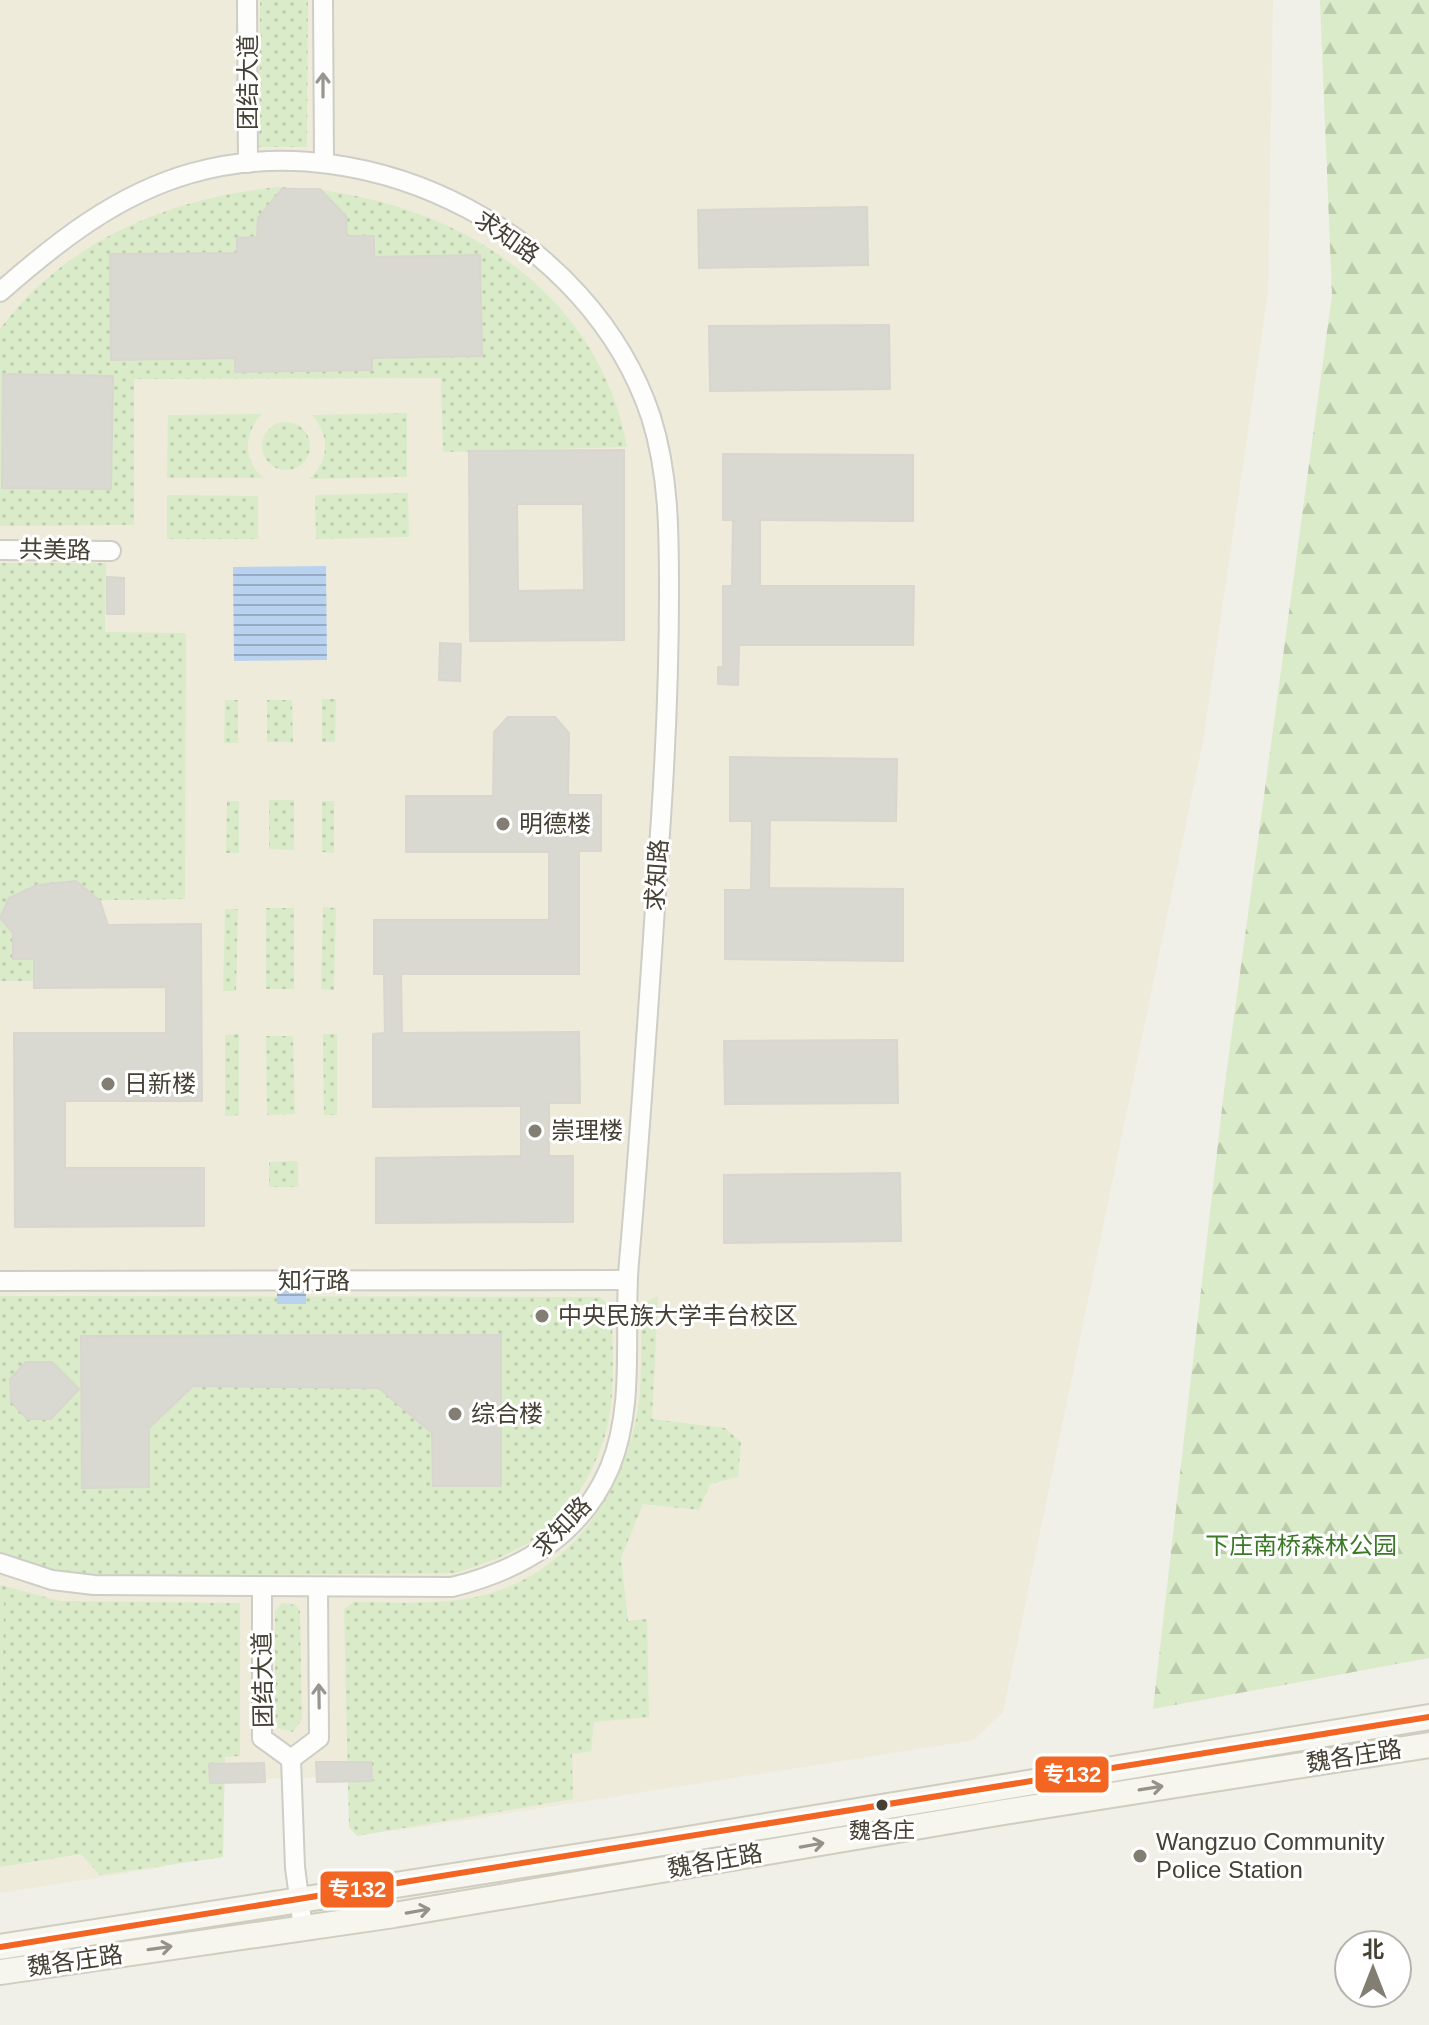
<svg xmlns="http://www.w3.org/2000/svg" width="1429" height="2025" font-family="Arial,'Noto Sans SC',sans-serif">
<defs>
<pattern id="grass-dots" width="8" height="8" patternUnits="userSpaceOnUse" patternTransform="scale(2)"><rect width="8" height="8" fill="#d9ebc8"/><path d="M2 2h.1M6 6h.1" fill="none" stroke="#bccbac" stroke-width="1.8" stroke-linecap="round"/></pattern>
<pattern id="forest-firs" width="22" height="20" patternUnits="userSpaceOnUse" patternTransform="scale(2)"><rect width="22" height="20" fill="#d9ebc8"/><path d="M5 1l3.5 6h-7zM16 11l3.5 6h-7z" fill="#bccbac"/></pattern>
<pattern id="water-rules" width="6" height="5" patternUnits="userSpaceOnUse" patternTransform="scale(2)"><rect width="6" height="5" fill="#b8d2ef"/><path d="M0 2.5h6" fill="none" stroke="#97acc2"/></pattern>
</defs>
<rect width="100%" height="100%" fill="#f0efe8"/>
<polygon fill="#eeebda" points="0,0 1273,0 1268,292 1203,741 1003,1712 974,1740 396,1831 365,1775 215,1781 165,1867 0,1893"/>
<g fill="url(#grass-dots)">
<polygon points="260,0 308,0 307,147 259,147"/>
<path d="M277,187C436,191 597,280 627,447L443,452L441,378L134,379V525L0,526V329C68,239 168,199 277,187Z"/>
<path d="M407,413V477L309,479C330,461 330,435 312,415Z"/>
<path d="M262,414C243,434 243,460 263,478H167L168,415Z"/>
<circle cx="286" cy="446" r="24"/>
<polygon points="408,493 409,537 316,539 315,495"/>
<polygon points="167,495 258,496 258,539 167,539"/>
<polygon points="0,563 106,563 105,632 186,633 185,899 49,901 48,981 0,981"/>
<polygon points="322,699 336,699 335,742 322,742"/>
<polygon points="225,700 238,700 238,743 224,743"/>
<polygon points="267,700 292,700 293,742 267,742"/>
<polygon points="269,800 294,800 294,850 269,849"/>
<polygon points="227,801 239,801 239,853 226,853"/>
<polygon points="322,801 334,801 334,853 322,852"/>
<polygon points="323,907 336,908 334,990 321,989"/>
<rect x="266" y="908" width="28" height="81"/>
<polygon points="225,909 238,909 236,991 223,991"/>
<polygon points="239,1034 239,1115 225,1116 225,1035"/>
<polygon points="323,1034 337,1034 337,1115 324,1115"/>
<polygon points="266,1036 293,1036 295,1114 267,1115"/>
<polygon points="298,1161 298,1187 269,1187 269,1162"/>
<path d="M0,1296L600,1297L612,1308C612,1342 615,1378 610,1412C604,1459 570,1519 528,1543C505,1557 480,1565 455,1573L54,1577L0,1557Z"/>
<path d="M658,1296L652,1419L725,1428L741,1442L738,1477L710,1484L699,1510L643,1504L621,1558L628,1621L647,1619L649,1717L594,1722L591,1751L572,1754L573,1799L357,1836L349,1827L344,1609L354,1602C397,1602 445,1606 488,1594C570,1571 621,1496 637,1415C643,1382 640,1345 642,1311L644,1303Z"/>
<polygon points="0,1585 60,1601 240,1603 240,1756 225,1757 223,1857 100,1875 81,1854 0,1867"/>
<polygon points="282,1603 296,1605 300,1611 302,1719 293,1732 278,1728 275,1719 275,1611"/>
</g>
<polygon fill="url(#forest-firs)" points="1320,0 1429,0 1429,1658 1153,1709 1224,1091 1332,295"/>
<polygon fill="#d9ebc8" points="0,1600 4,1600 0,1850"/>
<g fill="url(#water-rules)">
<polygon points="326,566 327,660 234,661 233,567"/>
<rect x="277" y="1270" width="29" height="34"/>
</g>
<g fill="#d9d8d1" stroke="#d8d6ce" stroke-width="2" fill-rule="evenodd">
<polygon points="282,189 320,189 346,216 347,236 374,236 374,257 480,255 482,356 372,358 372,370 235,372 235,358 111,360 110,254 237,253 237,238 257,237 258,218"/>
<polygon points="867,207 868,265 699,268 698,210"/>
<polygon points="889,325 890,389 710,391 709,326"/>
<polygon points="3,374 113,376 111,489 2,488"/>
<path d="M624,450V640L470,641L469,451ZM517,504H583L584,590L518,591Z"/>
<polygon points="723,454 913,455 913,521 760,520 760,586 914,586 913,645 739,645 738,685 718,684 718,667 723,667 723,586 732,586 733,520 723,520"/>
<polygon points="107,577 124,578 124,614 107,614"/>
<polygon points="440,643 461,644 460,681 439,680"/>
<polygon points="508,717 555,717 569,733 568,795 601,795 601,851 579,851 579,974 401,974 402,1033 579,1032 580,1103 549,1103 549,1156 573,1156 573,1222 376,1223 376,1158 521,1156 521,1106 373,1107 373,1034 385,1033 384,974 374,974 374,920 549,920 549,852 406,852 406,796 493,796 494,732"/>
<polygon points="730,757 897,759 896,821 770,820 769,888 903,889 903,961 725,959 725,890 751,890 752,821 730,821"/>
<polygon points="76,881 100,901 108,925 201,924 202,1101 65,1101 65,1168 204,1168 204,1226 15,1227 14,1033 166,1033 166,987 34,988 34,959 13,959 13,933 0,918 9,898 37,885"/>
<polygon points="897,1040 898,1103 725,1104 724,1041"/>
<polygon points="900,1173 901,1241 724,1243 724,1175"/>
<polygon points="501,1335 501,1486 433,1486 432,1433 379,1388 193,1386 149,1428 149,1487 82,1488 81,1336"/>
<polygon points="26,1362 52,1362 79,1389 51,1419 27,1419 11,1401 10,1379"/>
<polygon points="316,1762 371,1762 372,1781 317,1782"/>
<polygon points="264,1763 265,1782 210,1783 209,1764"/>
</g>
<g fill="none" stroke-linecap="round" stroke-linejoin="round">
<defs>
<g id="street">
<polyline points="247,0 248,163"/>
<polyline points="323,0 324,163"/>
<path d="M0,292C57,242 117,194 192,173C374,122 591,237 651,417C669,474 669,532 669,591C669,667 666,742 661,818C651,966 642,1114 629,1262C623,1329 636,1404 610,1467C581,1536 521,1570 452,1587L94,1585L52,1580L0,1563"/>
<polyline points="0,550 111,551"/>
<polyline points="0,1281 627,1280"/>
<polyline points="262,1587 262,1738 291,1759"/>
<polyline points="291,1759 319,1738 318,1588"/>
<polyline points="291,1759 295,1867 303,1928"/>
</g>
<g id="secondary">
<polyline points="0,1947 645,1846 1429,1717"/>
<polyline points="0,1972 394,1915 1004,1812 1429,1745"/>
</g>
</defs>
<use href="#street" stroke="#cecdc6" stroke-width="22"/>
<use href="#secondary" stroke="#cfcdbf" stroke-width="28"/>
<use href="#street" stroke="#fdfdfc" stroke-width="18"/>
<use href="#secondary" stroke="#f6f5ee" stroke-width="24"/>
<defs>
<polyline id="bus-1" points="0,1947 1429,1717"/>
</defs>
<use href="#bus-1" stroke="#fff" stroke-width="12"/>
<use href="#bus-1" stroke="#f26522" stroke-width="6"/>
</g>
<defs><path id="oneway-shaft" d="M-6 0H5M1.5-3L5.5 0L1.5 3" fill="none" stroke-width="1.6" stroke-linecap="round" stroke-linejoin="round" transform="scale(2)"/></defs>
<g stroke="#98968f">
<use href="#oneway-shaft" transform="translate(323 85) rotate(-90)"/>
<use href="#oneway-shaft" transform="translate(319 1696) rotate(-91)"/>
</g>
<g stroke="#959288">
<use href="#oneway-shaft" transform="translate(1151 1788) rotate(-9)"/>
<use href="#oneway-shaft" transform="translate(812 1845) rotate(-10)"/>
<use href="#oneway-shaft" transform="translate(418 1911) rotate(-10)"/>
<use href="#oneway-shaft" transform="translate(160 1948) rotate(-8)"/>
</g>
<g fill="#827e74" stroke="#fff" stroke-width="3">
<circle cx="503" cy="824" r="8"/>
<circle cx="108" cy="1084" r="8"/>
<circle cx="535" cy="1131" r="8"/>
<circle cx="542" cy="1316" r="8"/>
<circle cx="455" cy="1414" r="8"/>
<circle cx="1140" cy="1856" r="8"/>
</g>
<circle fill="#464135" stroke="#fff" stroke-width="3" cx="882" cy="1805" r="7"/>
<g text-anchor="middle" stroke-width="6" stroke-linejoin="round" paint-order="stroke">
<g font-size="22" fill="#464135" stroke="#fff">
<text x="882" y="1838">魏各庄</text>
</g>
<g font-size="24" fill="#464135" stroke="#fff">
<text transform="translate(248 82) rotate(-90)" y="8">团结大道</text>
<text transform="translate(507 237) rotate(35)" y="8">求知路</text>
<text transform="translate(55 550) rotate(1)" y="8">共美路</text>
<text transform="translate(657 875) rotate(-86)" y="8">求知路</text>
<text x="314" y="1289">知行路</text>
<text transform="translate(562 1527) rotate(-46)" y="8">求知路</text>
<text transform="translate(263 1680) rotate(-91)" y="8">团结大道</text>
<text transform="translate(1354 1756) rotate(-9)" y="8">魏各庄路</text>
<text transform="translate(715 1861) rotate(-10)" y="8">魏各庄路</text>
<text transform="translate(75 1961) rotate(-8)" y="8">魏各庄路</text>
</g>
<g font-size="24" fill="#464135" stroke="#fff" text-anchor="start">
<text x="519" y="832">明德楼</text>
<text x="124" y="1092">日新楼</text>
<text x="551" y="1139">崇理楼</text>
<text x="558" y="1324">中央民族大学丰台校区</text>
<text x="471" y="1422">综合楼</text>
<text x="1156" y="1850">Wangzuo Community<tspan x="1156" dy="28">Police Station</tspan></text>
</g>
<g font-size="24" fill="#3c7927" stroke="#fff">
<text x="1301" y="1554">下庄南桥森林公园</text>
</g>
</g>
<g stroke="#fff" stroke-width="3">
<rect x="1034" y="1755" width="76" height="39" rx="8" fill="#f26522"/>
<rect x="319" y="1870" width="76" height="39" rx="8" fill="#f26522"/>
</g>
<g font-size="22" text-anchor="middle" font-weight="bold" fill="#fff">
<text x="1072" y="1782">专132</text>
<text x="357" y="1897">专132</text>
</g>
<g transform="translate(1373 1969)"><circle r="38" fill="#ffffff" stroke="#b5b3ae" stroke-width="2"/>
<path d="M0-6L14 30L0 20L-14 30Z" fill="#827e74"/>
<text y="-12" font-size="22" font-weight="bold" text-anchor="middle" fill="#464135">北</text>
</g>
</svg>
